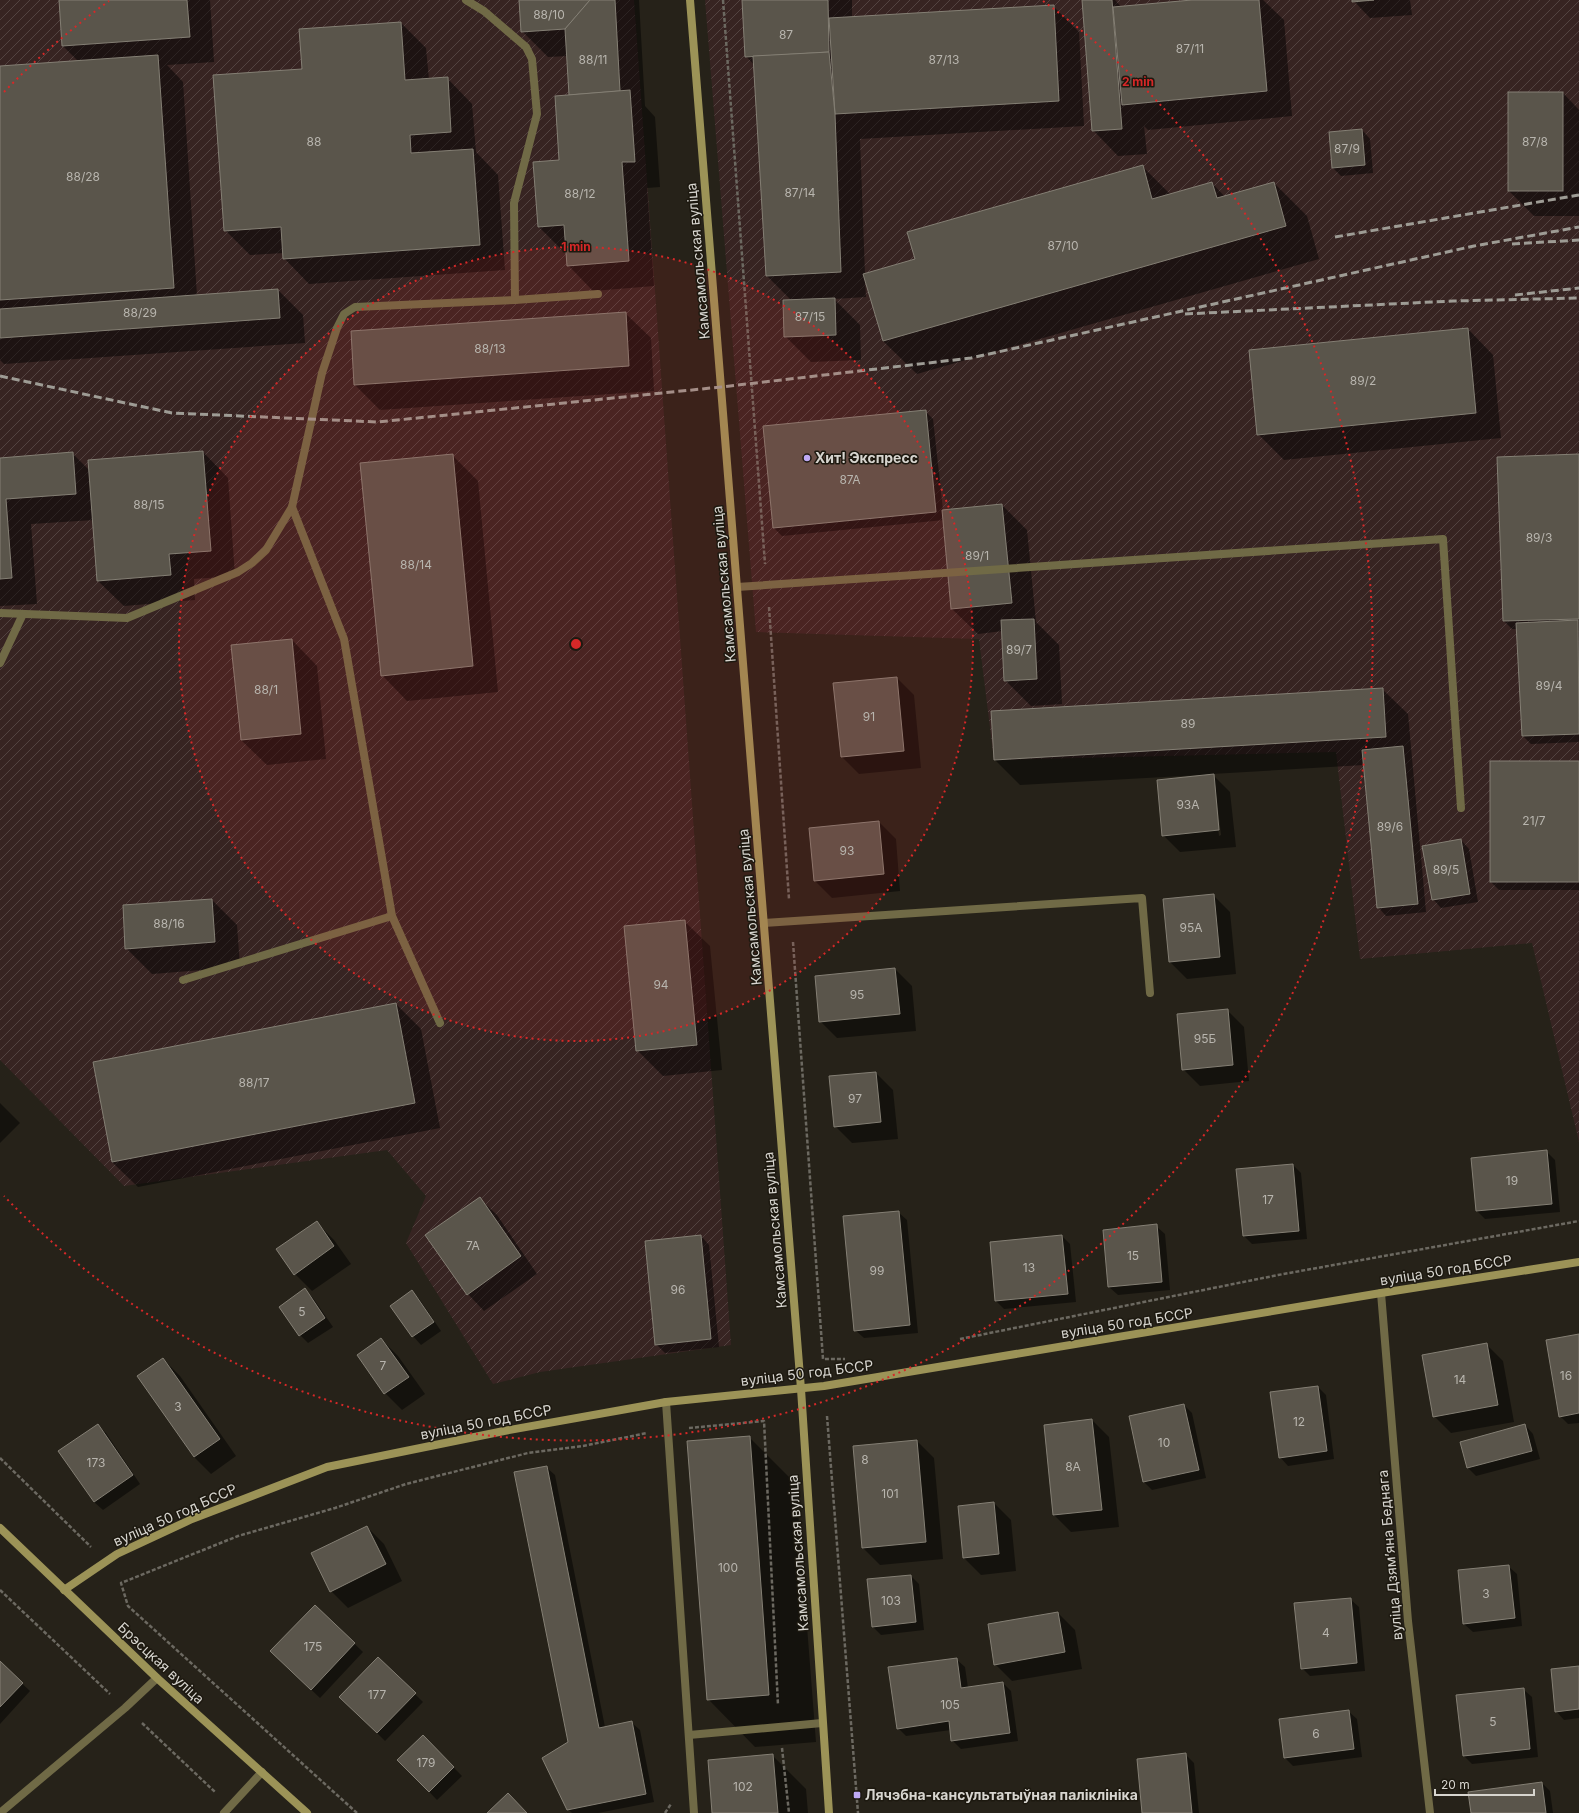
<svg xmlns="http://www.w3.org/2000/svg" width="1579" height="1813" font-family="Inter,sans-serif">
<defs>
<pattern id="industrial-furrows" width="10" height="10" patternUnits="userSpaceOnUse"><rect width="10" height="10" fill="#372422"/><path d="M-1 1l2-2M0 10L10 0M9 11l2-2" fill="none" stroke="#534341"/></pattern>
</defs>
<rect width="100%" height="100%" fill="#262219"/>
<g fill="url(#industrial-furrows)">
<polygon points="0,0 634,0 731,1345 540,1372 493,1384 406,1243 426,1196 387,1150 124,1186 0,1060"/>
<polygon points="705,0 1579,0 1579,1142 1532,943 1360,959 1336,752 994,760 979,639 756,632"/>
</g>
<g fill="#0007" fill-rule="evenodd">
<polygon points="60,0 210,0 214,62 167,65 183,82 197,296 278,290 303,315 305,343 4,364 0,360 0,67 79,62 63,46"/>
<polygon points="520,0 639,0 645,106 655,117 660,187 647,188 654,286 593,291 568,265 567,252 564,252 539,227 560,161 570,95 568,56 548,57 522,31"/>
<polygon points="743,0 852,0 852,18 1053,6 1079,32 1084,126 860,139 865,275 916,260 1142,166 1171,195 1212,183 1225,197 1274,183 1307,216 1319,259 917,374 883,341 865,280 866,297 834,299 860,325 861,360 811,362 785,336 792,301 767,276 755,66 746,56"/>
<polygon points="1083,0 1115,0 1122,8 1203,0 1263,0 1284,20 1292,116 1148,130 1144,126 1147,154 1118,156 1093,130"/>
<polygon points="1353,0 1410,0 1412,15 1370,18"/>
<polygon points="401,23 426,48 429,80 447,78 472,104 476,152 498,175 505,270 309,284 284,258 284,253 250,255 225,230 303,70 300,30"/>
<polygon points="1563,93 1579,110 1579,216 1534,216 1509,191"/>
<polygon points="1362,130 1370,139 1373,173 1341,176 1333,168"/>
<polygon points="625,313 651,338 654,391 380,410 355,385 352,332"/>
<polygon points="1468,329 1493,355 1501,438 1284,460 1258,434"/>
<polygon points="925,411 933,419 943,510 1002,505 1027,530 1036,622 1059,645 1062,704 1031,706 1005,680 1003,631 978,634 952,609 944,520 782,536 774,528 764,427"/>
<polygon points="203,452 228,478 235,576 194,579 195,600 124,606 98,581 94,520 31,524 37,604 0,606 0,459 72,453 90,471"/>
<polygon points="452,455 478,481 498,692 407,701 382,675"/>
<polygon points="1579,455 1579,742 1531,744 1523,736 1518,629 1512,629 1504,621"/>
<polygon points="292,640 317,666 326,759 267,765 241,740"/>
<polygon points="897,678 914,695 921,768 859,774 842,757 835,684"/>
<path d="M1382,689L1408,714L1426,912L1386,916L1378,907L1364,765L1212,774L1230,792L1236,847L1180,852L1163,835L1200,775L1020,785L995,760ZM1214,792H1216L1221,835L1219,836Z"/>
<polygon points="1579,762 1579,890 1499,890 1491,882"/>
<polygon points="879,822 896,839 900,891 832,898 815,881"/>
<polygon points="1461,840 1469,849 1478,902 1441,908 1433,899"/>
<polygon points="1213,895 1230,912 1236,974 1187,979 1170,962"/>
<polygon points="212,900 237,925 240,967 152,974 126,948"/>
<polygon points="684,921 710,946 722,1070 663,1076 637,1050"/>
<polygon points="895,969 912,986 916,1031 837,1038 820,1021"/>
<polygon points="396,1004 421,1029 440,1128 138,1187 112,1162"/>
<polygon points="1227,1010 1244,1027 1249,1081 1200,1086 1183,1069"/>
<polygon points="876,1073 893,1090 898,1139 852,1143 835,1126"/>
<polygon points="0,1103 20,1123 0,1143"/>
<polygon points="1547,1152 1555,1160 1560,1212 1485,1219 1477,1211"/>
<polygon points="1293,1165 1301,1173 1307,1239 1252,1244 1244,1236 1237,1170"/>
<polygon points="480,1199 497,1215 537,1274 484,1311 468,1294"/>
<polygon points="898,1212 907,1220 918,1333 864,1338 855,1330"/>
<polygon points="317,1223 334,1240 351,1264 312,1291 295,1274"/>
<polygon points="1156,1226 1165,1234 1170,1290 1118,1295 1109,1287 1104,1231"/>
<polygon points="701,1236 709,1245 719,1347 665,1353 656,1344"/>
<polygon points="1062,1236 1070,1244 1076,1302 1004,1309 996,1301 991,1243"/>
<polygon points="305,1290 313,1298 333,1327 308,1343 300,1335"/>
<polygon points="412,1292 420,1300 441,1331 421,1345 413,1336 392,1306"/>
<polygon points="1579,1335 1579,1423 1568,1424 1560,1416"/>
<polygon points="381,1339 398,1356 425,1394 402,1410 385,1393"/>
<polygon points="1486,1344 1503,1361 1514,1422 1451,1433 1434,1416"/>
<polygon points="163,1359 180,1376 236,1456 211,1474 194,1457"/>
<polygon points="1318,1387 1326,1395 1334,1459 1288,1466 1280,1457"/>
<polygon points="1184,1405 1192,1413 1206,1478 1152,1490 1144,1482"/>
<polygon points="1092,1420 1109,1437 1119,1527 1071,1532 1054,1515"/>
<polygon points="97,1425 106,1433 140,1484 103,1510 94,1502"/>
<polygon points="1525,1425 1533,1434 1540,1459 1476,1476 1468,1468 1461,1443"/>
<polygon points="749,1437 796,1484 816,1742 755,1747 708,1699"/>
<polygon points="917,1441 934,1458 943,1559 880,1565 863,1548 854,1447"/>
<polygon points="546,1467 555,1475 605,1727 631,1722 640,1730 654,1802 598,1813 572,1813 568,1809 569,1742"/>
<polygon points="994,1503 1011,1520 1016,1571 981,1575 964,1558"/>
<polygon points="367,1527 384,1544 402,1581 348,1608 331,1591"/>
<polygon points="1508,1566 1517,1574 1522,1626 1473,1632 1464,1624"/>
<polygon points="911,1576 919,1584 924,1630 881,1635 873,1627"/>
<polygon points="1350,1599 1359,1607 1365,1671 1310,1676 1302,1668"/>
<polygon points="315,1606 363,1652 320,1698 280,1660"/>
<polygon points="1058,1613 1075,1630 1082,1669 1012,1681 995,1664 989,1624"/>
<polygon points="378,1658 423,1702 385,1741 341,1697"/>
<polygon points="956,1659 965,1667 968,1688 1003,1683 1011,1691 1018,1741 961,1749 952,1740 951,1730 906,1736 898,1728"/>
<polygon points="0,1663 30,1691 0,1724"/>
<polygon points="1579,1667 1579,1718 1564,1720 1556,1711"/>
<polygon points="1523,1689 1532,1697 1538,1757 1472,1764 1464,1756 1457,1696"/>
<polygon points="1348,1711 1357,1719 1362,1757 1293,1766 1285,1758"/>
<polygon points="423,1736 462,1776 437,1800 399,1760"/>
<polygon points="1185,1754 1194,1763 1199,1813 1143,1813"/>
<polygon points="772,1755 806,1789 808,1813 713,1813"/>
<polygon points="1542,1783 1550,1791 1553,1813 1472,1813"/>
</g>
<g fill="#5a554b" stroke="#847f74">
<polygon points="59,0 187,0 190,37 62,46"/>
<polygon points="519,0 590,0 565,29 521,32"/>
<polygon points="590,0 615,0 620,91 569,95 565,29"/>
<polygon points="742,0 828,0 829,52 745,57"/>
<polygon points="1082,0 1112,0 1122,129 1092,131"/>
<polygon points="1192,0 1259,0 1267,91 1122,105 1113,7"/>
<polygon points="1352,0 1374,0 1352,2"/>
<polygon points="1054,5 1059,101 835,114 829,18"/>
<polygon points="401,22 405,80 448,77 451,132 410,135 411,153 473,149 480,245 283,259 281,227 224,231 213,75 302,69 299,29"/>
<polygon points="829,52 835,114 841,272 766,276 753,56"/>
<polygon points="158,55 174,288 0,300 0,66"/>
<polygon points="630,90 635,162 622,162 629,261 567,266 564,225 538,227 533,162 559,160 555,96"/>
<rect x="1508" y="92" width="55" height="99"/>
<polygon points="1362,129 1365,165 1332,168 1329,132"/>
<polygon points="1143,165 1152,199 1212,182 1217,198 1274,182 1286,226 883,341 863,274 915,259 907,232"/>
<polygon points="278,289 280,318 0,338 0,309"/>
<polygon points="835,298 836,335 784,337 783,300"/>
<polygon points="626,312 629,366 354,385 351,331"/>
<polygon points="1468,328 1476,413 1257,435 1249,350"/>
<polygon points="926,410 936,512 773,528 763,426"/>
<polygon points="203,451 211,551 169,554 171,575 97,581 88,460"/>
<polygon points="73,452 76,494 6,499 12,578 0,579 0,458"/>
<polygon points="453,454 473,666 381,676 360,463"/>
<polygon points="1579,454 1579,619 1503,621 1497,457"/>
<polygon points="1002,504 1012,603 951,609 942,510"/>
<polygon points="1034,619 1037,679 1004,681 1001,620"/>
<polygon points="1578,620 1579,734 1522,736 1516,623"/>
<polygon points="292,639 301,734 241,740 231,645"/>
<polygon points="897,677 904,751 841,757 833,683"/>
<polygon points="1383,688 1386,737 994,760 991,711"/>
<polygon points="1403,746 1418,904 1377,908 1362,750"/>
<rect x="1490" y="761" width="89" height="121"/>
<polygon points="1214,774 1219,830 1162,836 1157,780"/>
<polygon points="879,821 884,874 814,881 809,828"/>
<polygon points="1461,839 1470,894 1432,900 1422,846"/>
<polygon points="1214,894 1220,957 1169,962 1163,899"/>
<polygon points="212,899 215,942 125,949 123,905"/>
<polygon points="685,920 697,1045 636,1051 624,926"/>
<polygon points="895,968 900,1014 819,1022 815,976"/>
<polygon points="396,1003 415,1103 112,1162 93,1062"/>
<polygon points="1228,1009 1233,1065 1182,1070 1177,1014"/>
<polygon points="876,1072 881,1122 834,1127 829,1076"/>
<polygon points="1547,1150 1552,1204 1476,1211 1471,1158"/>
<polygon points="1293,1164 1299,1231 1243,1236 1236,1169"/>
<polygon points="480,1197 521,1256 467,1295 425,1235"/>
<polygon points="899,1211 910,1325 854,1331 843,1216"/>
<polygon points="317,1221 334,1246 294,1275 276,1249"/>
<polygon points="1157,1224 1162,1282 1108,1287 1103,1230"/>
<polygon points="701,1235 711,1339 655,1345 645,1241"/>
<polygon points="1062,1235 1068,1294 995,1301 990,1242"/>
<polygon points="305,1288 325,1318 299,1336 279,1307"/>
<polygon points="412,1290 434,1322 412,1337 390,1306"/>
<polygon points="1579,1334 1579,1413 1559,1417 1546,1340"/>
<polygon points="381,1338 409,1377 384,1394 357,1355"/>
<polygon points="1487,1343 1498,1405 1433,1417 1422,1355"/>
<polygon points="163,1358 220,1439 194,1457 137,1376"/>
<polygon points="1318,1386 1327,1451 1279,1458 1270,1392"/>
<polygon points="1184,1404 1199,1470 1143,1482 1129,1416"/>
<polygon points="1092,1419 1102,1510 1053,1515 1044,1425"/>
<polygon points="98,1424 133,1475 94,1502 58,1451"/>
<polygon points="1525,1424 1532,1451 1467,1468 1460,1442"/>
<polygon points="750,1436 769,1695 707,1700 687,1441"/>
<polygon points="917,1440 926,1542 862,1548 853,1446"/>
<polygon points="547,1466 599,1728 632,1721 646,1794 567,1810 542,1758 568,1742 514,1472"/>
<polygon points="994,1502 999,1554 963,1558 958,1506"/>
<polygon points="367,1526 386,1564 330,1592 311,1553"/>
<polygon points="1509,1565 1515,1618 1463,1624 1458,1570"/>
<polygon points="911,1575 916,1622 872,1627 867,1579"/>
<polygon points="1351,1598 1357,1663 1301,1669 1294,1603"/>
<polygon points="315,1605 355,1643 311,1690 270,1651"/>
<polygon points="1058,1612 1065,1652 994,1665 988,1624"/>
<polygon points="378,1657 416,1693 377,1733 339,1697"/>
<polygon points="957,1658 961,1688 1003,1682 1010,1733 951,1741 949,1721 897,1729 888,1667"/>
<polygon points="0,1661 23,1683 0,1707"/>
<polygon points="1579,1666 1579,1709 1555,1712 1551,1669"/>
<polygon points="1524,1688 1530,1749 1463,1756 1456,1695"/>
<polygon points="1349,1710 1354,1749 1284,1758 1279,1719"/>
<polygon points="423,1735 454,1767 429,1792 397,1760"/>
<polygon points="1186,1753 1192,1813 1142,1813 1137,1759"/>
<polygon points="773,1754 778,1813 712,1813 708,1760"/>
<polygon points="1542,1782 1546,1813 1471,1813 1468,1792"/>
<polygon points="508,1793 527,1813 487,1813"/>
</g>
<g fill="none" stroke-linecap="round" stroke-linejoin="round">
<g stroke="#6c6961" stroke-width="2.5" stroke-dasharray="4 2" stroke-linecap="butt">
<polyline points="723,0 765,564"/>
<polyline points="769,607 789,899"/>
<polyline points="793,942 823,1359 845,1359"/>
<polyline points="960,1339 1278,1275 1579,1221"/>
<polyline points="827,1416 858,1813"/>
<polyline points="689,1428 764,1421 778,1705"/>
<polyline points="0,1458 91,1547"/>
<polyline points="0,1590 110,1694"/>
<polyline points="142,1723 215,1792"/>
<polyline points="782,1748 789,1813"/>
<polyline points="357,1813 128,1606 121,1583 238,1536 335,1508 406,1484 528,1453 583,1446 647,1433"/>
<polyline points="665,1813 671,1804"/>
</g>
<g stroke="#706a46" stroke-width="8">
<polyline points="466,0 484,11 526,47 532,59 537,114 514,203 515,300"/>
<polyline points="292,507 344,639 392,916 440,1023"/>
<polyline points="737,587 1443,539 1461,808"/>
<polyline points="0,613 127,618 238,572 252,563 266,550 292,507 322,373 337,328 344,314 355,307 515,300 598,294"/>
<polyline points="0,663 23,614"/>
<polyline points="764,923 1142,898 1150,993"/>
<polyline points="183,980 392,916"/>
<polyline points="666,1402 694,1813"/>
<polyline points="689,1735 822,1723"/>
<polyline points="0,1813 125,1708 157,1678"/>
<polyline points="224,1813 262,1772"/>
</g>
<polyline stroke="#706a46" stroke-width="8" points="1381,1293 1408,1621 1430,1813"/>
<g stroke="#9c9357" stroke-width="8">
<polyline points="690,0 801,1389 829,1813"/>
<polyline points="0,1528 157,1678 307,1813"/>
<polyline points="64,1590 117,1554 192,1519 327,1467 504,1431 666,1402 824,1386 1381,1293 1579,1262"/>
</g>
<g stroke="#9e9c95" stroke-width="3" stroke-dasharray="8 4" stroke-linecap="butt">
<polyline points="1335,237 1579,195"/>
<polyline points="1512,244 1579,240"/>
<polyline points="1515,295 1579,288"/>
<polyline points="1185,314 1453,301 1579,298"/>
<polyline points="0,376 172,413 378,422 721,387 971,358 1474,246 1579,227"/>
</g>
</g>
<circle cx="576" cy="644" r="397" fill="#d62828" fill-opacity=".12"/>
<g fill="none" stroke="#d62828" stroke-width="2" stroke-dasharray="2 4">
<circle cx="576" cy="644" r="397"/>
<path d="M4 92A795 795 0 0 1 109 1M1043 1A795 795 0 1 1 4 1196"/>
</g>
<g fill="#bea9f5" stroke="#1d1910" stroke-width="1.5">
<circle cx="807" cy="458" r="4"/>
<rect x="853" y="1791" width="8" height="8" rx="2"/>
</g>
<g text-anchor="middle" stroke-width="3" stroke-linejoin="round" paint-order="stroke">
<g font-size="12" fill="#b8b5ae">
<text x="549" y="19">88/10</text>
<text x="786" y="39">87</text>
<text x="1190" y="53">87/11</text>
<text x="593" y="64">88/11</text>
<text x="944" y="64">87/13</text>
<text x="314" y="146">88</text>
<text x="1535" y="146">87/8</text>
<text x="1347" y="153">87/9</text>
<text x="83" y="181">88/28</text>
<text x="800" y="197">87/14</text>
<text x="580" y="198">88/12</text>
<text x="1063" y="250">87/10</text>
<text x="140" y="317">88/29</text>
<text x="810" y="321">87/15</text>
<text x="490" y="353">88/13</text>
<text x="1363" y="385">89/2</text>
<text x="850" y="484">87А</text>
<text x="149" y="509">88/15</text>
<text x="1539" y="542">89/3</text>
<text x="977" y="560">89/1</text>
<text x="416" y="569">88/14</text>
<text x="1019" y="654">89/7</text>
<text x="1549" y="690">89/4</text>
<text x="266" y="694">88/1</text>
<text x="869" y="721">91</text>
<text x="1188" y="728">89</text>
<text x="1188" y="809">93А</text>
<text x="1534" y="825">21/7</text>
<text x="1390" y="831">89/6</text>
<text x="847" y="855">93</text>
<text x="1446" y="874">89/5</text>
<text x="169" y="928">88/16</text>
<text x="1191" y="932">95А</text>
<text x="661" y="989">94</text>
<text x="857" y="999">95</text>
<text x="1205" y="1043">95Б</text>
<text x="254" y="1087">88/17</text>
<text x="855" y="1103">97</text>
<text x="1512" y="1185">19</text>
<text x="1268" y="1204">17</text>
<text x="473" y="1250">7А</text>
<text x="1133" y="1260">15</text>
<text x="1029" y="1272">13</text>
<text x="877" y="1275">99</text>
<text x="678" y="1294">96</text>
<text x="302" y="1316">5</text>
<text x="383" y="1370">7</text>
<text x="1566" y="1380">16</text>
<text x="1460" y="1384">14</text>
<text x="178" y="1411">3</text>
<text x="1299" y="1426">12</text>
<text x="1164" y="1447">10</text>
<text x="865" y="1464">8</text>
<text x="96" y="1467">173</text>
<text x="1073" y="1471">8А</text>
<text x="890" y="1498">101</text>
<text x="728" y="1572">100</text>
<text x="1486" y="1598">3</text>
<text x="891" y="1605">103</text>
<text x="1326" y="1637">4</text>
<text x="313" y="1651">175</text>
<text x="377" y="1699">177</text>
<text x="950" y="1709">105</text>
<text x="1493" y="1726">5</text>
<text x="1316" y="1738">6</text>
<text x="426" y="1767">179</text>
<text x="743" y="1791">102</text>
</g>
<g font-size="14" fill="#d7d5cf" stroke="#1d1910">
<text transform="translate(698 261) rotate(-95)" y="5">Камсамольская вуліца</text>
<text transform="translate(724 584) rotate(-95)" y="5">Камсамольская вуліца</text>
<text transform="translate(750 907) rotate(-95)" y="5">Камсамольская вуліца</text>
<text transform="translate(775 1230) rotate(-95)" y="5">Камсамольская вуліца</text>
<text transform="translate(1446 1270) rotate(-9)" y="5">вуліца 50 год БССР</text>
<text transform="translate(1127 1323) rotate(-9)" y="5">вуліца 50 год БССР</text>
<text transform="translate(807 1373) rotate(-7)" y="5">вуліца 50 год БССР</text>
<text transform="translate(486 1422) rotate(-11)" y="5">вуліца 50 год БССР</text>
<text transform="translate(175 1515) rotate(-24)" y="5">вуліца 50 год БССР</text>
<text transform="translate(798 1553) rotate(-94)" y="5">Камсамольская вуліца</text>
<text transform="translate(1390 1555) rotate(-95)" y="5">вуліца Дзямʼяна Беднага</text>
<text transform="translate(161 1663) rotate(43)" y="5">Брэсцкая вуліца</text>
</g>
<g font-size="14" font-weight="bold" fill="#d7d5cf" stroke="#1d1910" text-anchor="start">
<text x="815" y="463">Хит! Экспресс</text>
<text x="865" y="1800">Лячэбна-кансультатыўная паліклініка</text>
</g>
</g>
<circle cx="576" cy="644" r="6" fill="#d62828" stroke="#1d1910" stroke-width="2"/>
<g font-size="12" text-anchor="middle" font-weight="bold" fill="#d62828" stroke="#1d1910" stroke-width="3" stroke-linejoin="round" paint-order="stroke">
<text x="1138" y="86">2 min</text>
<text x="576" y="251">1 min</text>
</g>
<path d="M1435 1789v6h99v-6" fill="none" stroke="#d7d5cf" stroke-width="2"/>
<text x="1441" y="1789" font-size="12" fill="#d7d5cf" stroke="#1d1910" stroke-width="3" paint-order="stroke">20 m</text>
</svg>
